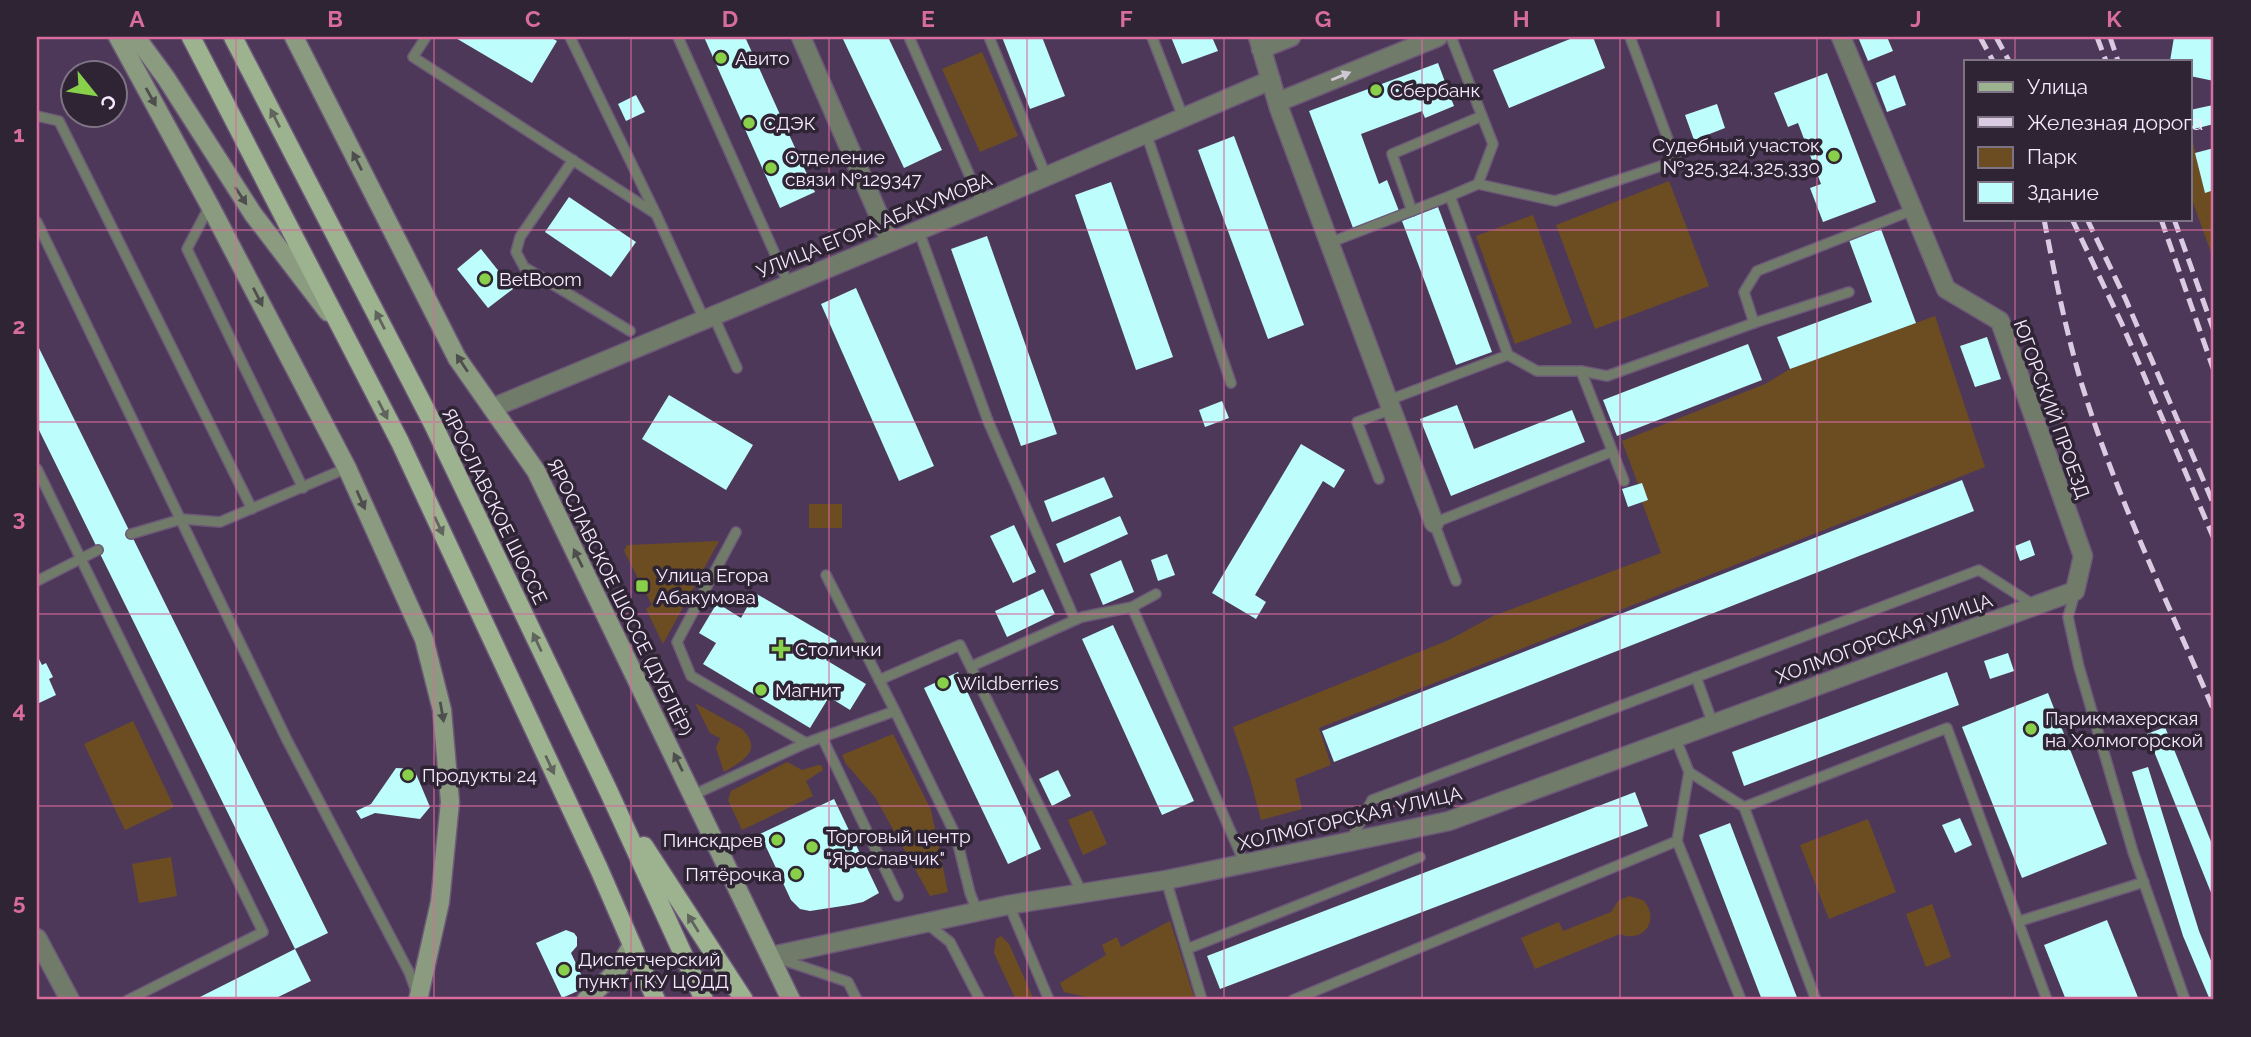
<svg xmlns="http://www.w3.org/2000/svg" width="2251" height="1037" font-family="Raleway,sans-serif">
<rect width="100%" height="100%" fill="#4e385a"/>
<g fill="#6c4d22">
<polygon points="982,52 1018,136 980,152 942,69"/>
<polygon points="2190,130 2205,192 2214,190 2214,261 2190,194"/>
<polygon points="1669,181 1709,286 1595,329 1556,225"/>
<polygon points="1533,215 1572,323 1515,344 1476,236"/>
<polygon points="1935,316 1985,467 1319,728 1331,765 1295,779 1302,809 1261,820 1250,778 1233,727 1449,640 1493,616 1661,553 1642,502 1648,500 1642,483 1638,484 1622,441 1765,384 1790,369"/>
<rect x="809" y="504" width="33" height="24"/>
<polygon points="719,541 663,644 646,609 652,605 624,551 627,545"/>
<path d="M695,703L742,729C764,751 742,761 724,772L716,748L720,738L710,733Z"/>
<polygon points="133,721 174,807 125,830 84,744"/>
<polygon points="893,734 931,810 948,892 930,896 875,797 846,764 842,755"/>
<polygon points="787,762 802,770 818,765 822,766 823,770 806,781 813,796 742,830 728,800 731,791"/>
<polygon points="1092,810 1107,844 1083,855 1068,820"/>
<polygon points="1868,819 1896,892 1829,919 1800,845"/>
<polygon points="171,857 177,896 139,903 132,864"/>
<path d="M1629,896L1643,900C1661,919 1644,944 1620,934L1535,969L1521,938L1559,922L1563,931L1611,912L1618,901Z"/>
<polygon points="1932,904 1951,957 1926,967 1906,914"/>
<polygon points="1170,921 1195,1000 1099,1000 1064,992 1060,983 1106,955 1102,945 1117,937 1121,947"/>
<polygon points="1001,936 1009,944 1034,1000 1016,1000 994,953 996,939"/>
</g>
<g fill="#bdfdfb">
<polygon points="454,37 550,37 557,41 532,83"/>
<polygon points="704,37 745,37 815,192 780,208"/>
<polygon points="842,37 888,37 942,150 904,168"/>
<polygon points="1002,37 1042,37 1065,96 1030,109"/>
<polygon points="1171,37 1212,37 1218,51 1182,64"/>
<polygon points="1575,37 1593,37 1605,68 1509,108 1493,70"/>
<polygon points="1858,37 1887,37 1893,51 1868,61"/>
<polygon points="2174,37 2214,37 2214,81 2190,76 2190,61 2170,61"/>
<polygon points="1438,63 1454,106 1425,118 1422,111 1361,134 1379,184 1387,180 1399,211 1353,228 1309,111"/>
<polygon points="1827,73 1876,202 1823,222 1810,188 1821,184 1798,123 1788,127 1774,93"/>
<polygon points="1895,75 1906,105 1887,112 1876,83"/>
<polygon points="636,95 645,112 626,121 618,104"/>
<polygon points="1717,104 1725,128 1694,140 1685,115"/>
<polygon points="2213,105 2214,124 2190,130 2190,110"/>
<polygon points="1234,136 1304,325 1268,339 1198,150"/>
<polygon points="2214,148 2214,190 2205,193 2195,153"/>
<polygon points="1111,182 1173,357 1136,370 1075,195"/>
<polygon points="569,197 636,242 611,277 545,232"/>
<polygon points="1438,207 1492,352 1456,365 1402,221"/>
<polygon points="1881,229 1916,323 1790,369 1777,337 1872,302 1849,240"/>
<polygon points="987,236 1057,434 1021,446 951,249"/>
<polygon points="481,249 513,289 488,308 457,269"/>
<polygon points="856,288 934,466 899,481 821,304"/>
<polygon points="1987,337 2001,379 1975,387 1960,346"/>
<polygon points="37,344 328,933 295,949 311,981 272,1000 194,1000 295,949 37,426"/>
<polygon points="1748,344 1762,380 1617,436 1603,400"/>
<polygon points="669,395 753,445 726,490 642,439"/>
<polygon points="1222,401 1229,418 1205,427 1199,410"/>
<polygon points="1457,405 1474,449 1572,410 1585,442 1451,496 1420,419"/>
<polygon points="1301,444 1345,470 1334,488 1323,481 1255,595 1266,602 1256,619 1212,593"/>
<polygon points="1104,477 1113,497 1052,522 1044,501"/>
<polygon points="1962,480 1974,511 1334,762 1322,731"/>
<polygon points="1642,483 1648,500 1628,507 1622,489"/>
<polygon points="1120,516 1128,534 1064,563 1056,544"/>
<polygon points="1014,525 1036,572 1013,583 990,536"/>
<polygon points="2030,540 2035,555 2020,561 2015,546"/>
<polygon points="1167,554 1175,575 1158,581 1151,560"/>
<polygon points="1121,560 1134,592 1103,605 1090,574"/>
<polygon points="1043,589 1055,614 1007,637 995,611"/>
<polygon points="755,593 837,641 826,660 866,684 850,710 829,697 810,728 703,664 716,643 699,633 717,603 741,618"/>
<polygon points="1113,625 1194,801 1162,815 1082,639"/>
<polygon points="2008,653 2014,671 1990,679 1984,661"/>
<polygon points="37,655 42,665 46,663 53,677 49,679 56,695 37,704"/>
<polygon points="958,672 1041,849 1008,864 924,688"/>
<polygon points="1947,672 1959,705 1744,786 1732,752"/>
<polygon points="2048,693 2107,844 2022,878 1962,727"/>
<polygon points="2165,727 2214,849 2214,900 2147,734"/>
<polygon points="2148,767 2199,931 2214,968 2214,1000 2210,1000 2183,936 2132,772"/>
<polygon points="396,768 414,769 430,807 420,819 375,813 361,819 356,811 371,804"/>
<polygon points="1058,770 1071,796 1052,806 1039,779"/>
<polygon points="1635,792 1648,826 1220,989 1207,956"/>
<polygon points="834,799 879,893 863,902 849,905 810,911 800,909 791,900 760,834"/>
<polygon points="1960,818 1972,845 1955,853 1942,825"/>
<polygon points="1730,823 1741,852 1798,1000 1762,1000 1699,835"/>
<polygon points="2107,920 2139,1000 2066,1000 2044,945"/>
<polygon points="566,930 574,933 577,937 577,946 571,953 587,987 562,998 536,943"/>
</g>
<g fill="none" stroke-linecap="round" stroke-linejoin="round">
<defs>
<g id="lane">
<polyline points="426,37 413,57 656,214"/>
<polyline points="570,37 656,214 704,319"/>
<polyline points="678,37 788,283"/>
<polyline points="909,37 982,204"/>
<polyline points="989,37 1046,176"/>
<polyline points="1152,37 1183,117"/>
<polyline points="37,116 59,121 252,509"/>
<polyline points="1146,133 1231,383"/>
<polyline points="573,160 520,237 516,252 524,267 630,331"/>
<polyline points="1478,184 1555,201 1676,161 1630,37"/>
<polyline points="1450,196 1478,184 1493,144 1451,37"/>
<polyline points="209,207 187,249 303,488"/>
<polyline points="1412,211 1392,154 1482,116"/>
<polyline points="37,222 287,740 409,972 417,994"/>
<polyline points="918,229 988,421 1075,620"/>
<polyline points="1329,243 1450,196 1508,355 1389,400"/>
<polyline points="713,315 737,368"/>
<polyline points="1754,323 1849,292"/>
<polyline points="1508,355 1537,371 1581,371 1607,376 1754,323 1744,292 1757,271 1913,210"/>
<polyline points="1581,371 1624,481"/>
<polyline points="37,469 263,932 128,1000"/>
<polyline points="1379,479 1357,422 1392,409"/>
<polyline points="736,532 677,642 691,676 806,743 895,711 956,836 970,893 977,911"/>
<polyline points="131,534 182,519 220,522 347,468"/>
<polyline points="826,575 895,711"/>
<polyline points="37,581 98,550"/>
<polyline points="1456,581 1434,523 1611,452"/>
<polyline points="2075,592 2068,617 2079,667 2133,852 2185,1000"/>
<polyline points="1132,607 1245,864"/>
<polyline points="972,666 1082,617 1132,607 1156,594"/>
<polyline points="1696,677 1713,724"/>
<polyline points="879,680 960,645 1082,893"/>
<polyline points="822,737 898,896"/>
<polyline points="1675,737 1689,772 1677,841 1741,1000"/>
<polyline points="1689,772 1744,807 1816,1000"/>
<polyline points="693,795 806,743"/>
<polyline points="1744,807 1947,728 2047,1000"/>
<polyline points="1351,840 1372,800 1979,570 2034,605"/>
<polyline points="1166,880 1202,1000"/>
<polyline points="1009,905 1049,1000"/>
<polyline points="2020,921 2144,882"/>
<polyline points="926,923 950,942 980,1000"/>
<polyline points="1187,949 1420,857"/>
<polyline points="777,958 848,982 857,1000"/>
<polyline points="1293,1000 1677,841"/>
</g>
<g id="street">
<polyline points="801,37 890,241"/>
<polyline points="1258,37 1279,108 1434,523"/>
<polyline points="1261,49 1291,37"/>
<polyline points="1278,102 1438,37"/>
<polyline points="492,408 982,204 1271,80"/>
<polyline points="37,938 70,1000"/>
<polyline points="772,956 1008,905 1166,880 1449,821 2075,591 2083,556 2000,321 1946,289 1841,37"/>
</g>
<g id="secondary">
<polyline points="118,37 210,206 347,468 424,639 442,710 450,802 440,902 418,1000"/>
<polyline points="136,37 166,78 253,214 328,312"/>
<polyline points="294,37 457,358 536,471 791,1000"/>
<polyline points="586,1000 616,972 632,945"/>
</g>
<g id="primary">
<polyline points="191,37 400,442 599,869 656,1000"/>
<polyline points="233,37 433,424 608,790 704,1000"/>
<polyline points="644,846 744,1000"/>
</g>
</defs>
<use href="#lane" stroke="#6c5878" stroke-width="12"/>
<use href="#street" stroke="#6c5878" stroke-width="21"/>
<use href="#secondary" stroke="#6c5878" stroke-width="21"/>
<use href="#primary" stroke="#6c5878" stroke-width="21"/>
<use href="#lane" stroke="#717b6a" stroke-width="9"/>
<use href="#street" stroke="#717b6a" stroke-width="18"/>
<use href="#secondary" stroke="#8a9b7f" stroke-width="18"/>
<use href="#primary" stroke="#9db28f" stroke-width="18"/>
<g stroke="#dacbe3" stroke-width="5" stroke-dasharray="14 7" stroke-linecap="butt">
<polyline points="1980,37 1993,61"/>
<polyline points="1996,37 2009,61"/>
<polyline points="2097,37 2106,61"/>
<polyline points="2110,37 2118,61"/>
<path d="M2044,219C2054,271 2064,323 2079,375C2113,490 2167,600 2214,711"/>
<polyline points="2072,219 2122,324 2214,539"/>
<polyline points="2087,219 2126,300 2214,505"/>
<polyline points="2161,219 2214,371"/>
<polyline points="2174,219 2214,331"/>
</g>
</g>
<defs><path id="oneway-solid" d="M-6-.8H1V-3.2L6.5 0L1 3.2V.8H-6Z" transform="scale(1.75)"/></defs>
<use fill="#cec8d2" href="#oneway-solid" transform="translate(1341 76) rotate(-22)"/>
<g fill="#4e4e4e">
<use href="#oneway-solid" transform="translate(151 97) rotate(61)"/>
<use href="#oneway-solid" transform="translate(357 161) rotate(-117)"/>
<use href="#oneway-solid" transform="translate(241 196) rotate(57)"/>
<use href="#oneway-solid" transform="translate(258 297) rotate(63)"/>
<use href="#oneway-solid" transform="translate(462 363) rotate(-123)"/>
<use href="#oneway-solid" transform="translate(361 500) rotate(66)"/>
<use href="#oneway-solid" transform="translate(578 558) rotate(-116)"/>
<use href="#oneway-solid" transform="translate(442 712) rotate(80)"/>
<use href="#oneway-solid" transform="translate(678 762) rotate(-116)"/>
</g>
<g fill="#60645d">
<use href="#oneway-solid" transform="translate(275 118) rotate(-117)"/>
<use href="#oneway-solid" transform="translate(380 320) rotate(-117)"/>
<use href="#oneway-solid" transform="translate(383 410) rotate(63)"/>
<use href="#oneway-solid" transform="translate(439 526) rotate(65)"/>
<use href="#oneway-solid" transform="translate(537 642) rotate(-115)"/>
<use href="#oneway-solid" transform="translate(550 765) rotate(65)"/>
<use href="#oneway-solid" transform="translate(693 923) rotate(-122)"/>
</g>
<path fill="none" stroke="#d76c9d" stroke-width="2" stroke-opacity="0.55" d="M236,37V1000M434,37V1000M631,37V1000M829,37V1000M1027,37V1000M1224,37V1000M1422,37V1000M1620,37V1000M1817,37V1000M2015,37V61M2015,219V1000M37,230H2214M37,422H2214M37,614H2214M37,806H2214"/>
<g fill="#88cf4a" stroke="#2e2434" stroke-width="2.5">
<circle cx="721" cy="58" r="7"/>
<circle cx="1376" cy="90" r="7"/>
<circle cx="749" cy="123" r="7"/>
<circle cx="1834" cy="156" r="7"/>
<circle cx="771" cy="168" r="7"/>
<circle cx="485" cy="279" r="7"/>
<rect x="635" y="579" width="14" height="14" rx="3.5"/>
<path d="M777.5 638.5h7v7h7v7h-7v7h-7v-7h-7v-7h7z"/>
<circle cx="943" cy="683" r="7"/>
<circle cx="761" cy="690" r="7"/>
<circle cx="2031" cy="729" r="7"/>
<circle cx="408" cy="775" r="7"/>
<circle cx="777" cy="840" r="7"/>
<circle cx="812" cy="847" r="7"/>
<circle cx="796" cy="874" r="7"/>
<circle cx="564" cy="970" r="7"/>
</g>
<g text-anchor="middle" stroke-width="7" stroke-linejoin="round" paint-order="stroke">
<g font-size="19" fill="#f6e9ff" stroke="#2e2434" text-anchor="start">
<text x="735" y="65">Авито</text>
<text x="1390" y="97">Сбербанк</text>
<text x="763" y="130">СДЭК</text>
<text x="1820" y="152" text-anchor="end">Судебный участок<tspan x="1820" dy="22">№325,324,325,330</tspan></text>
<text x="785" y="164">Отделение<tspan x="785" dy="22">связи №129347</tspan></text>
<text x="499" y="286">BetBoom</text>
<text x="656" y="582">Улица Егора<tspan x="656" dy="22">Абакумова</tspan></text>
<text x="795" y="656">Столички</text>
<text x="957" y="690">Wildberries</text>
<text x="775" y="697">Магнит</text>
<text x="2045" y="725">Парикмахерская<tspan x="2045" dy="22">на Холмогорской</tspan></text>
<text x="422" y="782">Продукты 24</text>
<text x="826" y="843">Торговый центр<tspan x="826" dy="22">"Ярославчик"</tspan></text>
<text x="763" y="847" text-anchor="end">Пинскдрев</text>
<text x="782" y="881" text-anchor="end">Пятёрочка</text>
<text x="578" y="966">Диспетчерский<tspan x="578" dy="22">пункт ГКУ ЦОДД</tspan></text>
</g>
<g font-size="19" fill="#f6e9ff" stroke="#2e2434">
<text transform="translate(874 225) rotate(-22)" y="7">УЛИЦА ЕГОРА АБАКУМОВА</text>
<text transform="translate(2052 409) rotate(70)" y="7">ЮГОРСКИЙ ПРОЕЗД</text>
<text transform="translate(495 506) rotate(64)" y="7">ЯРОСЛАВСКОЕ ШОССЕ</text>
<text transform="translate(620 597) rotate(64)" y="7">ЯРОСЛАВСКОЕ ШОССЕ (ДУБЛЁР)</text>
<text transform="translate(1884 638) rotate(-20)" y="7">ХОЛМОГОРСКАЯ УЛИЦА</text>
<text transform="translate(1350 818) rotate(-13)" y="7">ХОЛМОГОРСКАЯ УЛИЦА</text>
</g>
</g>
<rect width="2251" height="1037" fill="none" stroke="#2e2434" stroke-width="77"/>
<rect x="1964" y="60" width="228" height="161" fill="#2e2434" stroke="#7e7385" stroke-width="2"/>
<rect x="1978" y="82" width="35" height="10" fill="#9db28f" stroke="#7e7385" stroke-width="2"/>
<text x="2027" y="94" font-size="21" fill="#f6e9ff">Улица</text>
<rect x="1978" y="117" width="35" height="10" fill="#dacbe3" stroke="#7e7385" stroke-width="2"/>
<text x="2027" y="130" font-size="21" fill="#f6e9ff">Железная дорога</text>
<rect x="1978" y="147" width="35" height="21" fill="#6c4d22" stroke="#7e7385" stroke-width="2"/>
<text x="2027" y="164" font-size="21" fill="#f6e9ff">Парк</text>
<rect x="1978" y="182" width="35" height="21" fill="#bdfdfb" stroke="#7e7385" stroke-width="2"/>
<text x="2027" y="200" font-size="21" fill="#f6e9ff">Здание</text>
<g transform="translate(94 94) rotate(120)"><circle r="33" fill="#2e2434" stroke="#7e7385" stroke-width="2"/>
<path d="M0-5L12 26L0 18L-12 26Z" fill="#88cf4a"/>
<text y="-10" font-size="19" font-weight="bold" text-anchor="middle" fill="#f6e9ff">С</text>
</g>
<rect x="38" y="38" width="2174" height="960" fill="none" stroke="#d76c9d" stroke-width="2.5"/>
<g font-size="23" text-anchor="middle" font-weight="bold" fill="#d76c9d">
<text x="137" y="27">A</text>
<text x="335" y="27">B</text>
<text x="533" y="27">C</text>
<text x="730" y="27">D</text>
<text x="928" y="27">E</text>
<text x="1126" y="27">F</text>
<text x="1323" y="27">G</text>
<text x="1521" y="27">H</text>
<text x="1718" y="27">I</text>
<text x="1916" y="27">J</text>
<text x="2114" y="27">K</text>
<text x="19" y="142">1</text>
<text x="19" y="334">2</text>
<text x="19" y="526">3</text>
<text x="19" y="718">4</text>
<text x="19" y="910">5</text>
</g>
</svg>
